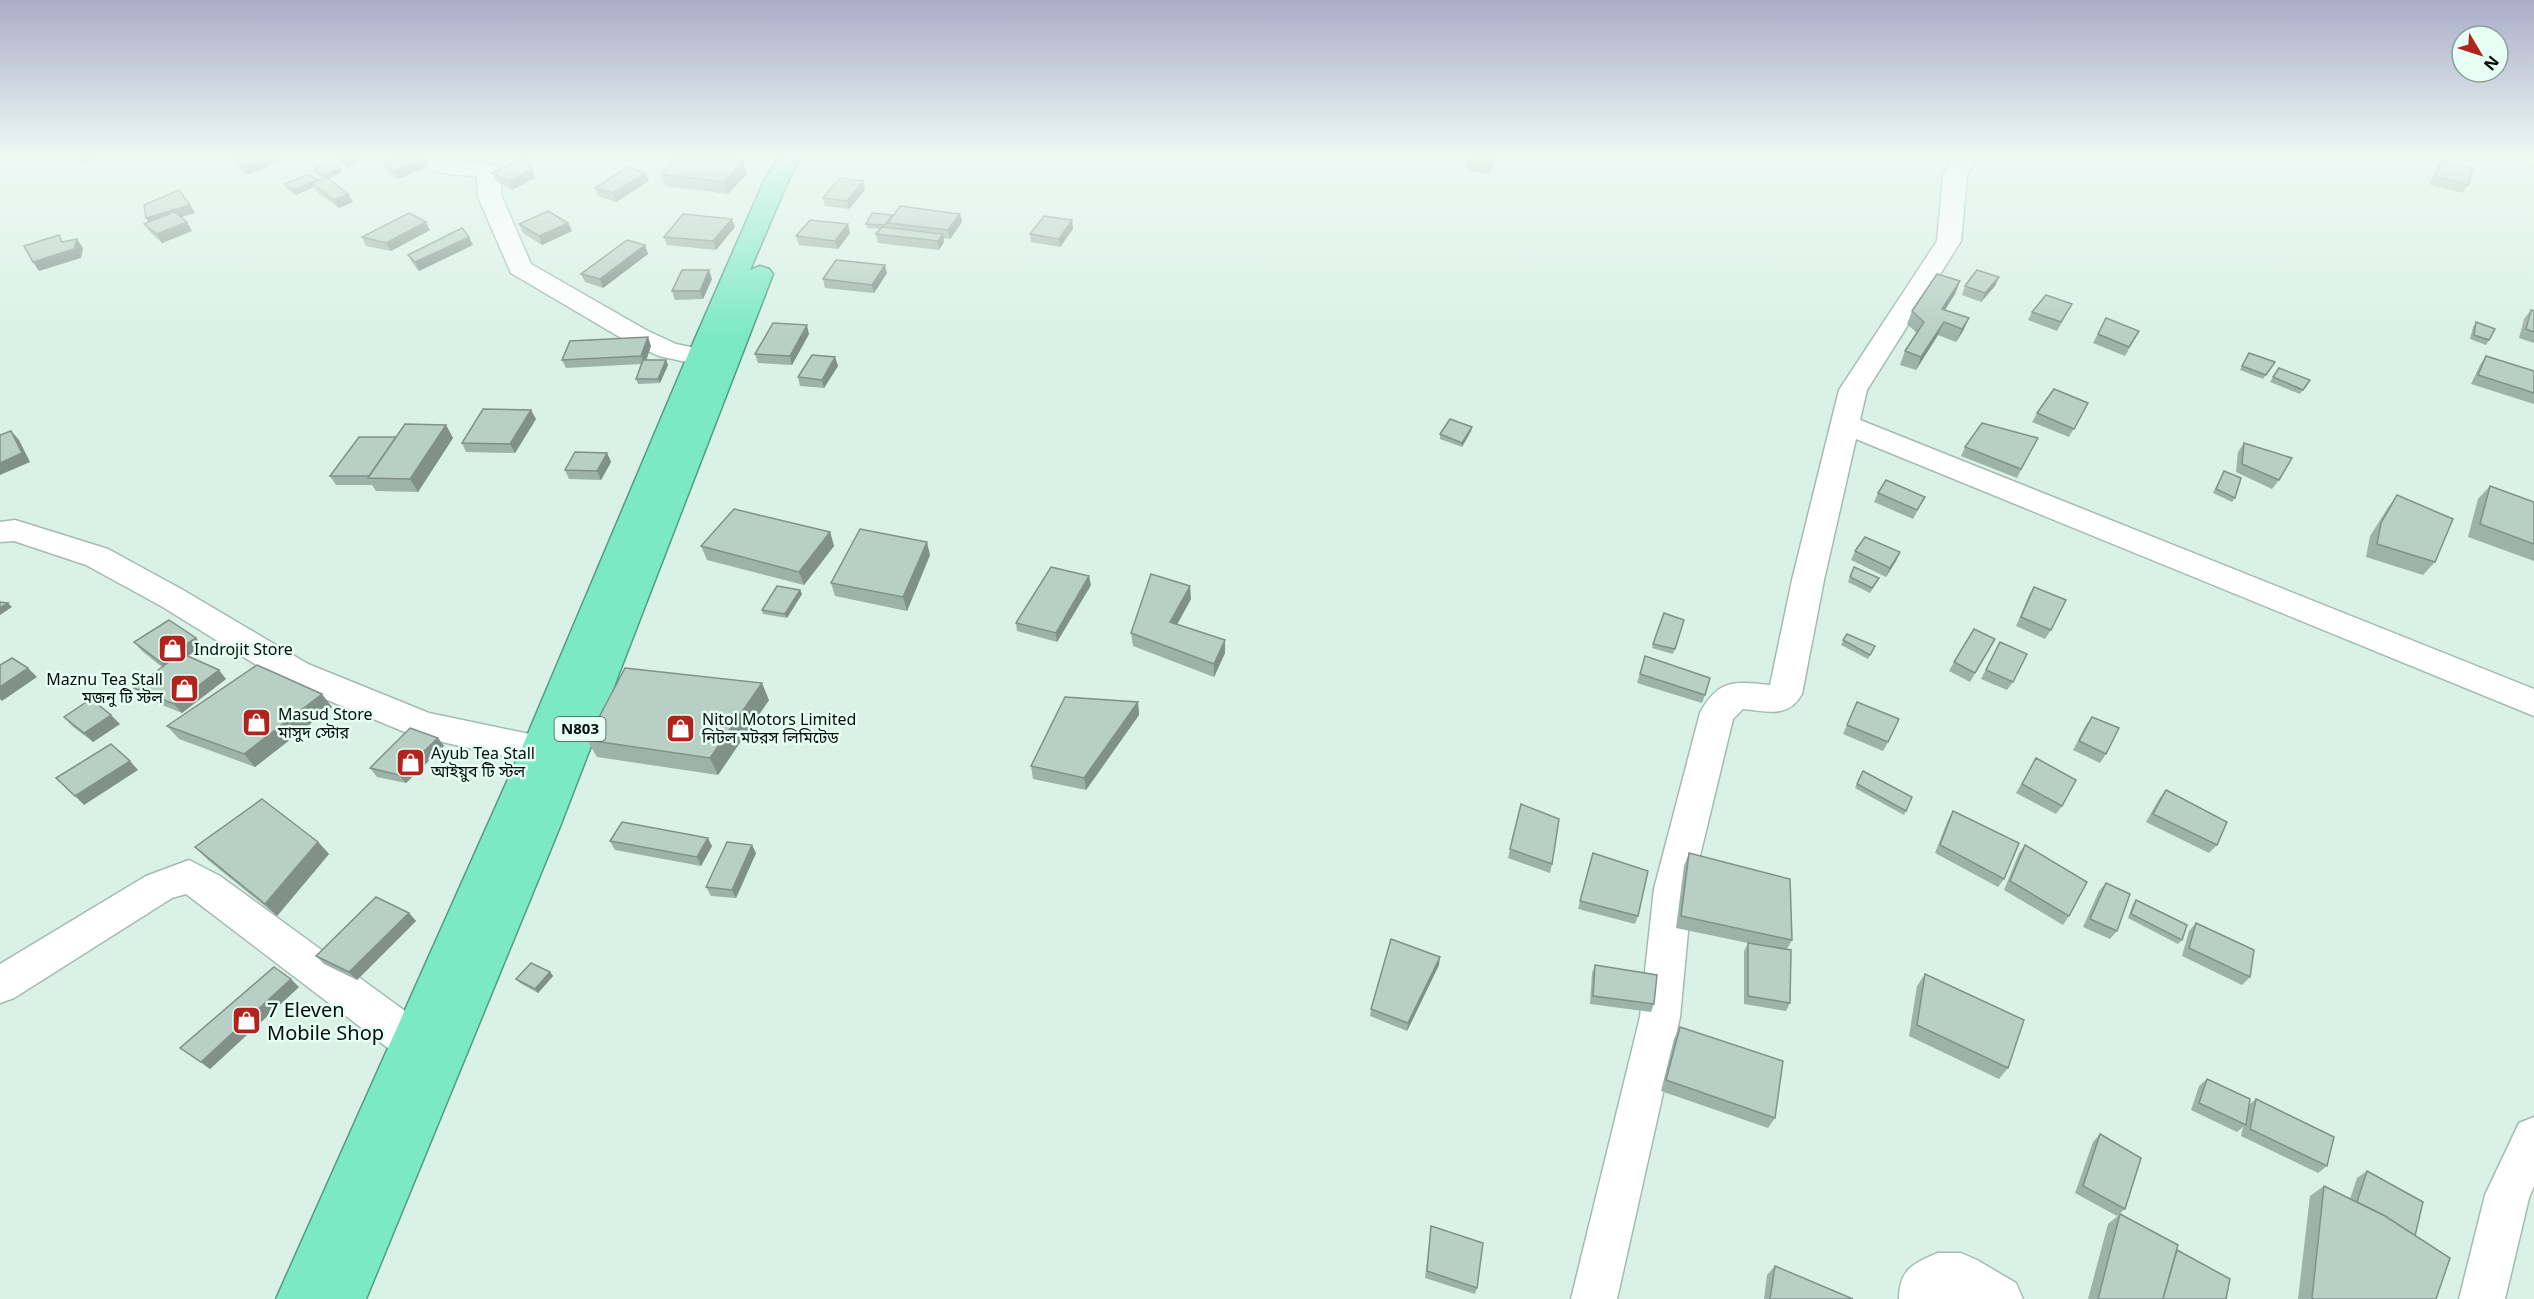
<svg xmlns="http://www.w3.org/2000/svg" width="2534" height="1299" font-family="'Noto Sans','Noto Sans Bengali',sans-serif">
<rect width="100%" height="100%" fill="#d9f1e7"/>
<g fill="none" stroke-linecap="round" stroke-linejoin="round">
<defs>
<g id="minor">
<path d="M414,157H441L496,166L499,171L502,197L531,264L646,330L676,344L709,351L713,357L709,363L700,365L659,356L628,342L511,273L478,197L477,176C457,175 426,175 414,157Z"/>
<path d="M1954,157H1976L1967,176L1961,241L1867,390L1860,420L2534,689V716L1856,439L1824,580L1802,694C1788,719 1767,711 1743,709L1733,719L1692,889L1680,1017L1617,1299H1571L1640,1017L1654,889L1700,713C1719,678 1735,682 1770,685L1792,580L1839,390L1937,241L1943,176Z"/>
<polygon points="2516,157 2534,157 2534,166 2519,162"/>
<polygon points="15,520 108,549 183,590 308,664 429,713 539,736 568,735 580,739 586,749 580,759 568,763 539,764 412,735 284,682 161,606 86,565 14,541 0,542 0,522"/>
<polygon points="189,860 220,876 427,1027 433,1041 427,1055 412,1060 397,1055 186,894 172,898 14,998 0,1003 0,964 146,876"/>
<polygon points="2534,1117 2534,1186 2529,1198 2505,1299 2459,1299 2485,1195 2519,1123"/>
<path d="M1938,1253H1961L1977,1260L2016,1283L2023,1299H1899C1899,1270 1913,1263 1938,1253Z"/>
</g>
<polygon id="highway" points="779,157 801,157 788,181 750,270 760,266 769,269 773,274 559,829 366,1299 276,1299 521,750 687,357 764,181"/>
</defs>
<use href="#minor" stroke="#a4bbb1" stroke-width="3"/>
<use href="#highway" stroke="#529c83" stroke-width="3"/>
<use href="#minor" fill="#fff" fill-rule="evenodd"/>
<use href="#highway" fill="#7be9c4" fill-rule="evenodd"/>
</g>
<g fill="#9db2a9">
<polygon points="337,157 360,161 347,168 339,161"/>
<polygon points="1469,157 1498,157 1489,174 1466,170 1467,161"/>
<polygon points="425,158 429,166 398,179 387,172 383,164"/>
<polygon points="234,159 281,162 246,175 238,167"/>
<polygon points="2441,161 2468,185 2463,193 2430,185 2435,169"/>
<polygon points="313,170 342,172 328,179 348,194 353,202 339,208 316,191 314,187 296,195 287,189 285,184 318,180 324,178 315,174"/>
<polygon points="492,173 535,178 512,190 496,181"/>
<polygon points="661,174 747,174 728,194 665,186"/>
<polygon points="649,181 616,202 598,196 595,188"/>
<polygon points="863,181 865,190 849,209 825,206 823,198"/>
<polygon points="195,213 181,217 192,231 162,243 150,232 144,224"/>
<polygon points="960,214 962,222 950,239 943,238 944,242 939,250 878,243 876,234 880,229 867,228 866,224 892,215 892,217"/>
<polygon points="1072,220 1073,229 1060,247 1031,242 1030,234"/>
<polygon points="568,223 572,231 542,245 523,233 519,224"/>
<polygon points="735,227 716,250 667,245 664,237"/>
<polygon points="430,230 391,251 366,246 362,237"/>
<polygon points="850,233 838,249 799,245 796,236"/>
<polygon points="473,245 419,271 413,264 408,255"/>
<polygon points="645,245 648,254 603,288 585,282 581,274"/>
<polygon points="887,273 874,293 825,288 823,279"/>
<polygon points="1999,277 1995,286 1981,302 1962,295 1965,286"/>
<polygon points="712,279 703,299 675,300 672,291"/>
<polygon points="1960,281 1955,294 1945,310 1969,318 1963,331 1956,342 1938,335 1916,370 1900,365 1905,351 1917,333 1907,324 1912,311"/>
<polygon points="2072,304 2057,331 2028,320 2032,312"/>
<polygon points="2531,310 2534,311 2534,343 2519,338 2524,319"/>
<polygon points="2106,318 2139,331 2125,356 2093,343"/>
<polygon points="2476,322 2489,340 2486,345 2470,339 2473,327"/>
<polygon points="809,334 792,365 758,363 755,354"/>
<polygon points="651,346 646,360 668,365 660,383 638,384 636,379 641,364 566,368 562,360"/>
<polygon points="2249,353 2275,362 2263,379 2240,370"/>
<polygon points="2486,356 2534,371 2534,404 2471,384 2480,365"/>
<polygon points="835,357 838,366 824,388 800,386 798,377"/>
<polygon points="2279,368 2310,380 2300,394 2270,382"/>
<polygon points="2088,403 2069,437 2032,422 2037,413"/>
<polygon points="536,419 515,453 466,452 462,443"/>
<polygon points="446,425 453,438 418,492 376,491 372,485 336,485 330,476 396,437"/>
<polygon points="1472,427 1471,431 1462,447 1440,439 1440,434"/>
<polygon points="2038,438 2017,478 1961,456 1965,447"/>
<polygon points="2244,443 2279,480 2272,489 2236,472 2238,452"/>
<polygon points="607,453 611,462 601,480 569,479 565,470"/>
<polygon points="2224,471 2235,498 2232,502 2213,493"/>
<polygon points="2490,486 2534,502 2534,561 2468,537 2478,499"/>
<polygon points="1878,493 1925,497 1913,519 1874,502"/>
<polygon points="2397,495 2435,562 2423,575 2366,557 2370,536 2387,509"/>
<polygon points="830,532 834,546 804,585 707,560 701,546"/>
<polygon points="1855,551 1900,552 1896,561 1886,577 1851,560"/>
<polygon points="930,555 907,611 835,596 831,583"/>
<polygon points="1854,567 1877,582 1870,593 1848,582"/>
<polygon points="1091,585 1057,642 1017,631 1016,623"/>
<polygon points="2034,587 2051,630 2045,639 2016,626 2029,595"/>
<polygon points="800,590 802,594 787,618 763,614 762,610"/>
<polygon points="1191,599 1177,625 1225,653 1214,677 1133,646 1131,633"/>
<polygon points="1684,620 1673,654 1652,648 1653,644"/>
<polygon points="1847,634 1875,646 1868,659 1841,645"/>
<polygon points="196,638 203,646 188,656 226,679 182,713 142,697 134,688 162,667 142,651 134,642"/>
<polygon points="1995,639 1970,682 1949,671 1954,662"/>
<polygon points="2000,642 2013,682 2007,690 1981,679"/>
<polygon points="1645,656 1705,695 1702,703 1637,683"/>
<polygon points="769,700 718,775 597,757 587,740"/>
<polygon points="1138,702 1139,715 1086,790 1033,779 1031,766"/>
<polygon points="1857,702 1888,742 1883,751 1843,734"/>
<polygon points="332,707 255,767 179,739 167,726"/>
<polygon points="64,717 120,724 93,742 72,726"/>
<polygon points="2092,717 2106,754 2100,763 2073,750 2086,725"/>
<polygon points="438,738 444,746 406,783 377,777 370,768"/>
<polygon points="2036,758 2062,806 2056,814 2016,793"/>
<polygon points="1863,771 1906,811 1904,815 1855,788"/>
<polygon points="2166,790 2217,845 2209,853 2146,822 2159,799"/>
<polygon points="1521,804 1552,864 1550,873 1508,858"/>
<polygon points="1953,811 2004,879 1998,887 1935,853 1948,820"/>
<polygon points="610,841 712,846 701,866 615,850"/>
<polygon points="318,842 329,854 277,916 208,860 195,847"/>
<polygon points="2025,845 2069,916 2063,925 2004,890 2019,853"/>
<polygon points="756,853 736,898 711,896 706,887"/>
<polygon points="1593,853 1638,916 1635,924 1578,909"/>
<polygon points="1689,853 1792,940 1787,949 1790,1003 1786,1011 1744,1004 1744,951 1748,943 1676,928 1684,866"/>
<polygon points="2106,883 2117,931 2110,939 2083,927 2099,891"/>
<polygon points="2136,900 2182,940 2178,944 2128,918 2133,904"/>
<polygon points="409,913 416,921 357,980 324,964 316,956"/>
<polygon points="2196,923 2250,977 2242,985 2182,956 2189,931"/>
<polygon points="1439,965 1407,1031 1370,1016 1371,1009"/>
<polygon points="1595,965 1654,1004 1651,1012 1590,1004 1592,973"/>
<polygon points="550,972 553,976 538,993 520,983 516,979"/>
<polygon points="1925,974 2008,1068 1999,1079 1909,1036 1917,986"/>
<polygon points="299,987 210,1069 180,1048"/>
<polygon points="1680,1027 1775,1118 1768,1128 1661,1091 1674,1039"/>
<polygon points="2207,1079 2250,1104 2256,1099 2327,1166 2318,1173 2241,1136 2243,1127 2237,1132 2191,1110 2199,1086"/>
<polygon points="2100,1134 2125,1209 2117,1216 2075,1193 2093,1142"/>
<polygon points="2367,1171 2415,1236 2436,1299 2298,1299 2310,1196 2324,1186 2350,1199 2357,1178"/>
<polygon points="2120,1214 2177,1250 2226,1299 2088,1299 2108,1224"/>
<polygon points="1431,1226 1477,1288 1475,1294 1425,1278"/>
<polygon points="1775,1266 1853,1299 1764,1299 1767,1275"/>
</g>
<g fill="#80918a">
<polygon points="79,157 98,157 82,163"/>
<polygon points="266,157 279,157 281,162 246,175 242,166"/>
<polygon points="358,157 360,161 347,168 345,164"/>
<polygon points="1495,157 1498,157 1489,174 1490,166"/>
<polygon points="425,158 429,166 398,179 394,171"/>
<polygon points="743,161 747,174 728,194 724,182"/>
<polygon points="340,168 342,172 328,179 325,175"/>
<polygon points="532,170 535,178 512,190 509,181"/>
<polygon points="646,173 649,181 616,202 613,193"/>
<polygon points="863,181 865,190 849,209 847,201"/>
<polygon points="312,183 314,187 296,195 293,190"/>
<polygon points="348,194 353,202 339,208 334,200"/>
<polygon points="190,205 195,213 151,226 146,218"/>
<polygon points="960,214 962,222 950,239 948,230"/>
<polygon points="732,219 735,227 716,250 713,241"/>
<polygon points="1072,220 1073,229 1060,247 1059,239"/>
<polygon points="187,222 192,231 162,243 157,234"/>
<polygon points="426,222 430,230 391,251 386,243"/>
<polygon points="568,223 572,231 542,245 539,236"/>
<polygon points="848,224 850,233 838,249 835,241"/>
<polygon points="943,234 944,242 939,250 938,241"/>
<polygon points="469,237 473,245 419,271 415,262"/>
<polygon points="77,239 83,248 81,258 39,271 33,262"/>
<polygon points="645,245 648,254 603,288 600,279"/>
<polygon points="885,265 887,273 874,293 872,285"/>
<polygon points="709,270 712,279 703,299 700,291"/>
<polygon points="1999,277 1995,286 1981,302 1985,293"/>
<polygon points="1960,281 1955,294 1937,322 1942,309"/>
<polygon points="1969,318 1963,331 1956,342 1962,329"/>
<polygon points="1944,322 1938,335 1916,370 1921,357"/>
<polygon points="807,325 809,334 792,365 790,356"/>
<polygon points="648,337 651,346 645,364 641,356"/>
<polygon points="835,357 838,366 824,388 822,380"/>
<polygon points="666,360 668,365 660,383 658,379"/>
<polygon points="531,410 536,419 515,453 510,444"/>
<polygon points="446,425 453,438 418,492 410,479"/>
<polygon points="1472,427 1471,431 1462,447 1462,443"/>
<polygon points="11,431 19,440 30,462 0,475 0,463"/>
<polygon points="607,453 611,462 601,480 597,471"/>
<polygon points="830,532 834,546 804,585 799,572"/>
<polygon points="927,542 930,555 907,611 903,597"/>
<polygon points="1900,552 1896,561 1886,577 1890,568"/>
<polygon points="1089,576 1091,585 1057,642 1056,633"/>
<polygon points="1190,586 1191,599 1171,635 1170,622"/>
<polygon points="800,590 802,594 787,618 785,614"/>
<polygon points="8,603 12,607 0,615 0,608"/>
<polygon points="196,638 203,646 166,670 159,661"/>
<polygon points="1225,640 1225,653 1214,677 1214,664"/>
<polygon points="28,668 37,677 2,701 0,699 0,687"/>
<polygon points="219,670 226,679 182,713 174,704"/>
<polygon points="762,683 769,700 718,775 710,758"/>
<polygon points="322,694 332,707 255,767 244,754"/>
<polygon points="1138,702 1139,715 1086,790 1084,778"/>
<polygon points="111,715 120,724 93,742 84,733"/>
<polygon points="438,738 444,746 406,783 399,775"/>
<polygon points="130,761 138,770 84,805 75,796"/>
<polygon points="708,838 712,846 701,866 697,857"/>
<polygon points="318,842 329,854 277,916 265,904"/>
<polygon points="752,845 756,853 736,898 732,890"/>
<polygon points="409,913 416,921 357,980 349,972"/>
<polygon points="1440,957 1439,965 1407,1031 1408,1023"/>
<polygon points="550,972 553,976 538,993 535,989"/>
<polygon points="291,979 299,987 210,1069 201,1062"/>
</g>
<g fill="#b7cfc5" stroke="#80918a" stroke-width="1.5">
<polygon points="238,157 266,157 242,166 234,159"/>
<polygon points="338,157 357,157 345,164"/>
<polygon points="398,157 424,157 425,158 394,171 383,164"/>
<polygon points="678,157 711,157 743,161 724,182 661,174"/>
<polygon points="1469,157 1495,157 1490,166 1467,161"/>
<polygon points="523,158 532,170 509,181 492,173"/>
<polygon points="2441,161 2473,169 2468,185 2436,176"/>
<polygon points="327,163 340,168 325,175 313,170"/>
<polygon points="628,167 646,173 613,193 595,188"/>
<polygon points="309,174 318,180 293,190 285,184"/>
<polygon points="326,177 348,194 334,200 312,183"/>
<polygon points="840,178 863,181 847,201 823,198"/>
<polygon points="179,190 190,205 146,218 144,205"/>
<polygon points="900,206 960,214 948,230 888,223"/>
<polygon points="548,211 568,223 539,236 519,224"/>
<polygon points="174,212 187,222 157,234 144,224"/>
<polygon points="409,213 426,222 386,243 362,237"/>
<polygon points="872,213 892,215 885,225 866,224"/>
<polygon points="683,214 732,219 713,241 664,237"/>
<polygon points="1044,216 1072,220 1059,239 1030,234"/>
<polygon points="810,220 848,224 835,241 796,236"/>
<polygon points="882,227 943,234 938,241 876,234"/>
<polygon points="462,228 469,237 415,262 408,255"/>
<polygon points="59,235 62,242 77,239 74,249 33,262 24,246"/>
<polygon points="627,240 645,245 600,279 581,274"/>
<polygon points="836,260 885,265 872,285 823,279"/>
<polygon points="682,270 709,270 700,291 672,291"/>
<polygon points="1977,270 1999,277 1985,293 1965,286"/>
<polygon points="1937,274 1960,281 1942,309 1969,318 1962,329 1944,322 1921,357 1905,351 1924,322 1912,311"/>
<polygon points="2046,295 2072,304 2061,322 2032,312"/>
<polygon points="2531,310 2534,311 2534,332 2526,329"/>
<polygon points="2106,318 2139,331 2129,347 2098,334"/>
<polygon points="2476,322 2495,329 2489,340 2474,335"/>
<polygon points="773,323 807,325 790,356 755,354"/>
<polygon points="648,337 641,356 562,360 570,341"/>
<polygon points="2249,353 2275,362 2266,375 2242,366"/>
<polygon points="812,355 835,357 822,380 798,377"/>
<polygon points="2486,356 2534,371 2534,393 2478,375"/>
<polygon points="643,360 666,360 658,379 636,379"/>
<polygon points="2279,368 2310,380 2303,390 2273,377"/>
<polygon points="2054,389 2088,403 2074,429 2037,413"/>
<polygon points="483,409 531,410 510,444 462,443"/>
<polygon points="1450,419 1472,427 1462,443 1440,434"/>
<polygon points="1982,423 2038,438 2021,469 1965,447"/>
<polygon points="405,424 446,425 410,479 368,478"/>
<polygon points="11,431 22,453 0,463 0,435"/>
<polygon points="359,437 396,437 369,476 330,476"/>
<polygon points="2244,443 2292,458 2279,480 2242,464"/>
<polygon points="575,452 607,453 597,471 565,470"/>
<polygon points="2224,471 2241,478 2235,498 2216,489"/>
<polygon points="1886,480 1925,497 1917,510 1878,493"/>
<polygon points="2490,486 2534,502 2534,544 2480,524"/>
<polygon points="2397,495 2453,519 2435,562 2377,544 2381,523"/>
<polygon points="734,509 830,532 799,572 701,546"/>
<polygon points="860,529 927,542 903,597 831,583"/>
<polygon points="1865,537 1900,552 1890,568 1855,551"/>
<polygon points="1051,567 1089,576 1056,633 1016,623"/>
<polygon points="1854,567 1879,578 1872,588 1850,577"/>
<polygon points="1151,574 1190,586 1170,622 1225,640 1214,664 1131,633"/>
<polygon points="777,586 800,590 785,614 762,610"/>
<polygon points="2034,587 2066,600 2051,630 2021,617"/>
<polygon points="0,602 8,603 0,608"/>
<polygon points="1664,613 1684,620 1675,649 1653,644"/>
<polygon points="169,620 196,638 159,661 134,642"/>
<polygon points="1974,629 1995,639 1975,673 1954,662"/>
<polygon points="1847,634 1875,646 1870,655 1843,640"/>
<polygon points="2000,642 2027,654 2013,682 1986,670"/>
<polygon points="181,653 219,670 174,704 134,688"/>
<polygon points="1645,656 1710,678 1705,695 1640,674"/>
<polygon points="12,658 28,668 0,687 0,665"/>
<polygon points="257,665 322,694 244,754 167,726"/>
<polygon points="625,668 762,683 710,758 587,740"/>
<polygon points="1065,697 1138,702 1084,778 1031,766"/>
<polygon points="91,699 111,715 84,733 64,717"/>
<polygon points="1857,702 1899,719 1888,742 1847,725"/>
<polygon points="2092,717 2119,728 2106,754 2079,741"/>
<polygon points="410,728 438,738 399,775 370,768"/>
<polygon points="111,744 130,761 75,796 56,778"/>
<polygon points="2036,758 2076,780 2062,806 2022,784"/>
<polygon points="1863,771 1912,797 1906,811 1857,784"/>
<polygon points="2166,790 2227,822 2217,845 2153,814"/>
<polygon points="262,799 318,842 265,904 195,847"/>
<polygon points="1521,804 1559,819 1552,864 1510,849"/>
<polygon points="1953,811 2019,843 2004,879 1940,845"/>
<polygon points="622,822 708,838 697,857 610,841"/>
<polygon points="727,842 752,845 732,890 706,887"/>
<polygon points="2025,845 2087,882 2069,916 2010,881"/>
<polygon points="1593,853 1648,871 1638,916 1580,901"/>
<polygon points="1689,853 1790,879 1792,940 1681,916"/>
<polygon points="2106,883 2130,894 2117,931 2090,919"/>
<polygon points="376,897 409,913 349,972 316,956"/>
<polygon points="2136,900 2187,925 2182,940 2131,914"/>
<polygon points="2196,923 2254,950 2250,977 2189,948"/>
<polygon points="1391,939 1440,957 1408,1023 1371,1009"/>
<polygon points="1748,943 1791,950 1790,1003 1748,996"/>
<polygon points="531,963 550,972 535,989 516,979"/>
<polygon points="1595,965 1657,975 1654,1004 1593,996"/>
<polygon points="274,967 291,979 201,1062 180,1048"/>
<polygon points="1925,974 2024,1020 2008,1068 1917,1025"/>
<polygon points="1680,1027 1783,1061 1775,1118 1666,1080"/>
<polygon points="2207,1079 2250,1099 2246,1125 2199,1103"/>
<polygon points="2256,1099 2334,1137 2327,1166 2250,1129"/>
<polygon points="2100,1134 2141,1158 2125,1209 2083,1186"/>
<polygon points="2367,1171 2423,1202 2415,1236 2385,1216 2357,1202"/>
<polygon points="2324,1186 2385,1216 2450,1258 2436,1299 2314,1299 2312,1298"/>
<polygon points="2120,1214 2178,1245 2163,1299 2098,1299"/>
<polygon points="1431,1226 1483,1243 1477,1288 1427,1271"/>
<polygon points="2177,1250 2230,1279 2226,1299 2163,1299"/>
<polygon points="1775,1266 1853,1299 1770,1299"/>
</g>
<linearGradient id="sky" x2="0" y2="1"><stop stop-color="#aaadc8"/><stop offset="0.46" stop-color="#eef9f4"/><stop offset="1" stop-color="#eef9f4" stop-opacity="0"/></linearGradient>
<rect width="2534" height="339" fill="url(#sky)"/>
<defs>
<symbol id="shop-square" viewBox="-11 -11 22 22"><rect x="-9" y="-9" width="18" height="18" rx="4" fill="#b2231e" stroke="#e6fef4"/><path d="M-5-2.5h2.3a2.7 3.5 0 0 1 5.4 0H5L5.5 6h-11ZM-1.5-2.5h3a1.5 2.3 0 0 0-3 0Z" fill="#fff"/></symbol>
</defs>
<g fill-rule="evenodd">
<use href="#shop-square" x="156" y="632" width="33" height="33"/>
<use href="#shop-square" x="168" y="672" width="33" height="33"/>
<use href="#shop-square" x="240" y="706" width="33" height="33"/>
<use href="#shop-square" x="664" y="712" width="33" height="33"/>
<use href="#shop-square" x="394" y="746" width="33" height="33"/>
<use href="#shop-square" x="230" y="1004" width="33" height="33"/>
</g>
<g text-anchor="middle" stroke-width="5" stroke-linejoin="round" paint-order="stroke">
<rect fill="#e6fef4" stroke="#495651" stroke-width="1.5" x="554.5" y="717" width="51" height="24" rx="4.5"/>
<g font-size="15" font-weight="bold" fill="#060e0b">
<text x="580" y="734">N803</text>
</g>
<g font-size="16" fill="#060e0b" stroke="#e6fef4" text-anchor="start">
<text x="194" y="655">Indrojit Store</text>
<text x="163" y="685" text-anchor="end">Maznu Tea Stall<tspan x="163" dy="18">মজনু টি স্টল</tspan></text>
<text x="278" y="720">Masud Store<tspan x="278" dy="18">মাসুদ স্টোর</tspan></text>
<text x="702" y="725">Nitol Motors Limited<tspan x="702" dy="18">নিটল মটরস লিমিটেড</tspan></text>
<text x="431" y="759">Ayub Tea Stall<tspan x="431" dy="18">আইয়ুব টি স্টল</tspan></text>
</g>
<g font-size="20" fill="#060e0b" stroke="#e6fef4" text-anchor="start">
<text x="267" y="1017">7 Eleven<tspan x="267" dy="23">Mobile Shop</tspan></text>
</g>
</g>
<g transform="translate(2480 54) rotate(129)"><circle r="28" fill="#e6fef4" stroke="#8c9e97" stroke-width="1.5"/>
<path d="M0-4.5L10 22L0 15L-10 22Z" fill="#b2231e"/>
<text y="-9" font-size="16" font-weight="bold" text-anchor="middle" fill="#060e0b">N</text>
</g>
</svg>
